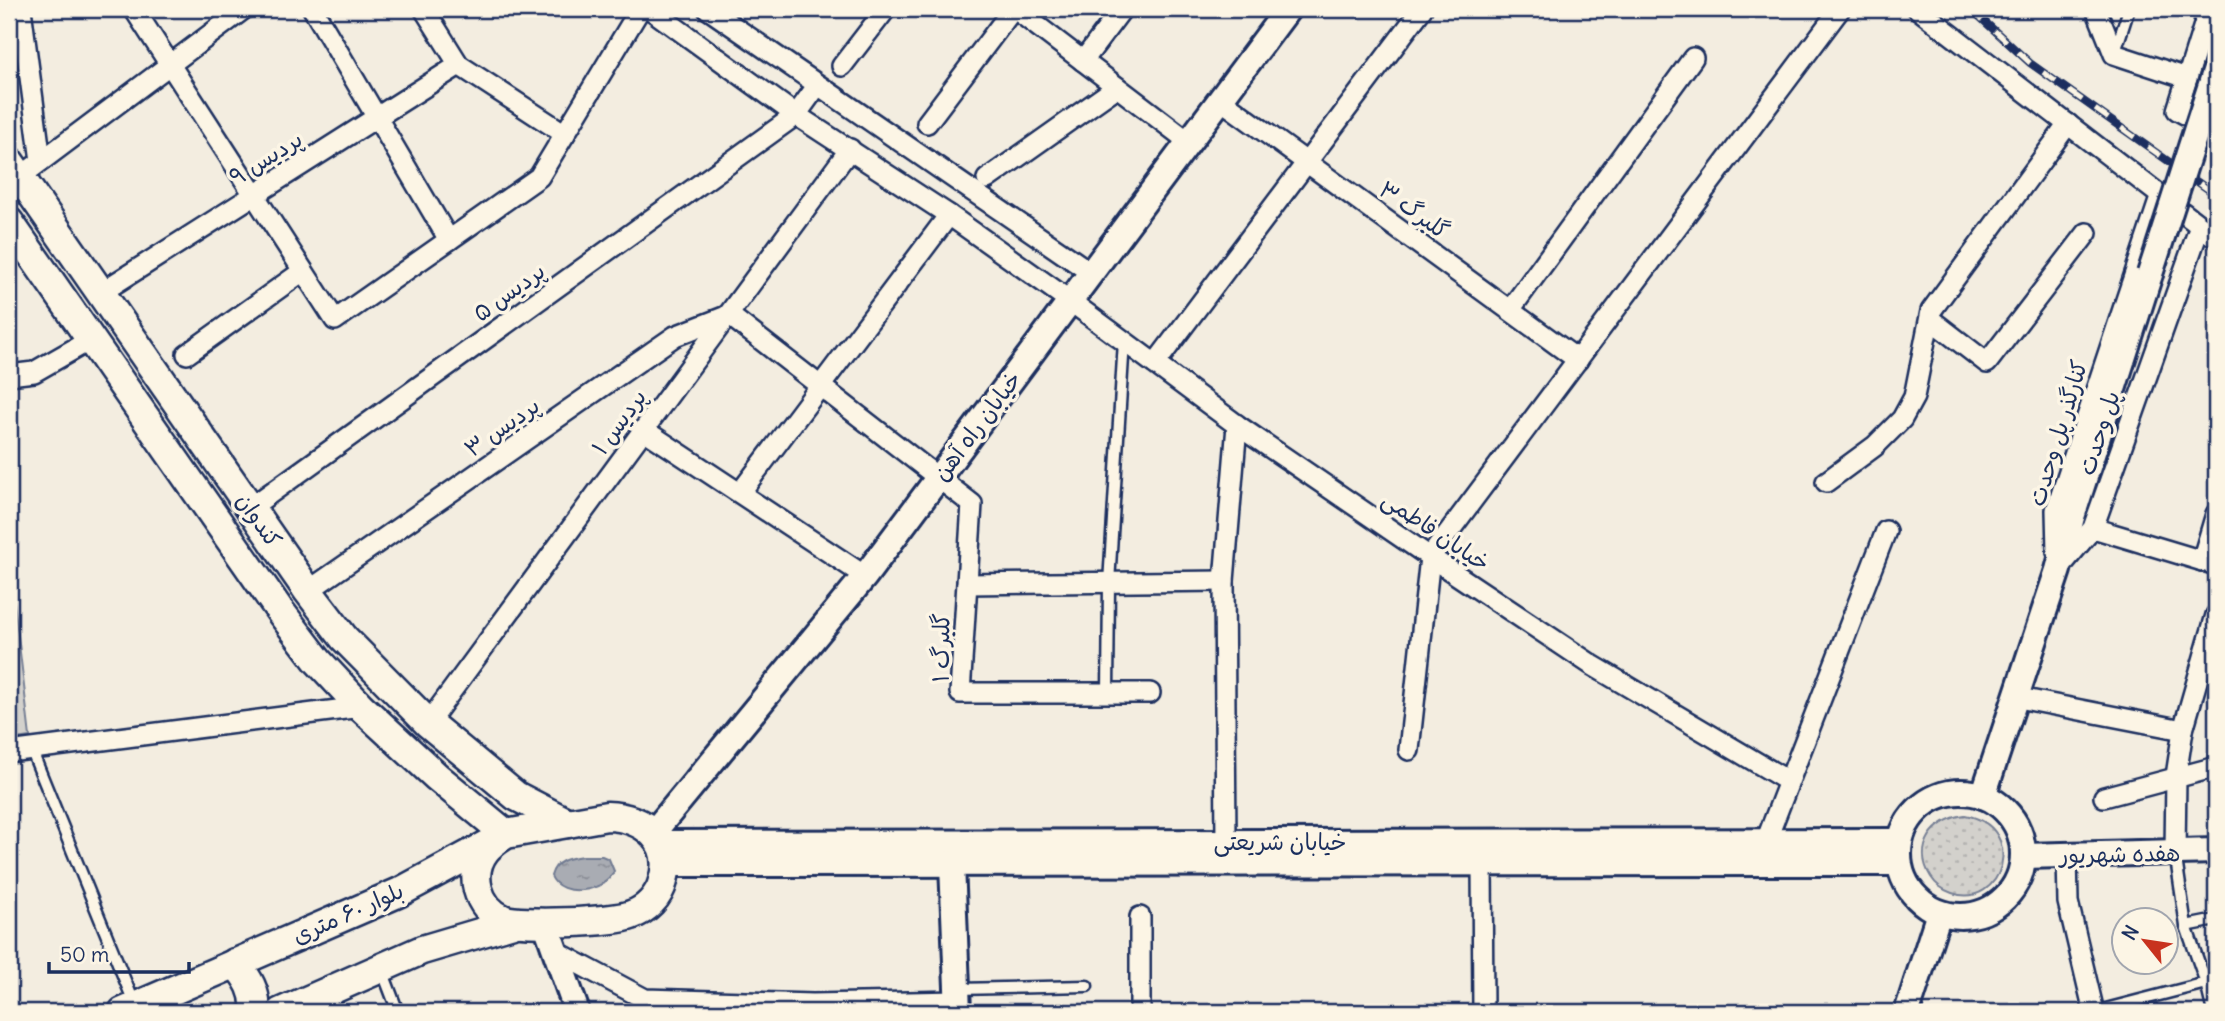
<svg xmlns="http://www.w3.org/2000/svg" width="2225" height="1021" font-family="Delius,'Playpen Sans Arabic',sans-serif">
<defs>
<pattern id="grass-dots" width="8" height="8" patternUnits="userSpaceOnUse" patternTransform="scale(1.75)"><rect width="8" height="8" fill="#d3d1cc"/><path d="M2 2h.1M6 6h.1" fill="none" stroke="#b5b4b2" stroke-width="1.8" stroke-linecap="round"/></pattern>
<pattern id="water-ripples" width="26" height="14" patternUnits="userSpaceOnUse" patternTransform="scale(1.75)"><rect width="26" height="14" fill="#a9acb3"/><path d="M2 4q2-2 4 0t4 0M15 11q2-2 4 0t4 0" fill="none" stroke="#898c95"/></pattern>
</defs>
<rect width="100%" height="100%" fill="#f3ede0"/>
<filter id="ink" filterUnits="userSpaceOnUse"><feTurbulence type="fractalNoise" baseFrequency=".0143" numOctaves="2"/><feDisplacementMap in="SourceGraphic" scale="14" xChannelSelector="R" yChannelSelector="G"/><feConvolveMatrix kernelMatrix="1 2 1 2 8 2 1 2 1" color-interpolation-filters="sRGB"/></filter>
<g filter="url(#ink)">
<path fill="url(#grass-dots)" stroke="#778095" stroke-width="2" d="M1965,815C2029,827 2002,911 1952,893C1943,890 1936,885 1931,877C1912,847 1934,819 1965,815Z"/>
<polygon fill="#d3d1cc" stroke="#778095" stroke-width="2" points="9,559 30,737 9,740"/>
<path fill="url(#water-ripples)" stroke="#707a91" stroke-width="2" d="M583,856H602L609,859L614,871C606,892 560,899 551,876C555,860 569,858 583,856Z"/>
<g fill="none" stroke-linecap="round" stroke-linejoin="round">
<defs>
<g id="service">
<polyline points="2115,52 2129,9"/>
<polyline points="1108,693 1109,583 1124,341"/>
<polyline points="31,749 135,1005"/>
<polyline points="2175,852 2186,926 2206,983 2213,1012"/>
<polyline points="2186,926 2216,920"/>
<polyline points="382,970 398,1012"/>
<polyline points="958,989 1087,986"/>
<polyline points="2094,1012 2206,983"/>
</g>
<g id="minor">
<polyline points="21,9 41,161"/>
<polyline points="134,9 335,320 539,177 640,9"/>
<polyline points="313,9 449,240"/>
<polyline points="424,9 459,65 565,134"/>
<polyline points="650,9 796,115 949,215 1070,301 1237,425 1430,557 1592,665 1788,781"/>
<polyline points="708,9 1090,272"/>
<polyline points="1015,9 1188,141"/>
<polyline points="1918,9 2216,238"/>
<polyline points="2096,9 2114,54 2187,78"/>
<polyline points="2209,9 2177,110 2216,131"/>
<polyline points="1083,61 1122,9"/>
<polyline points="842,66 886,9"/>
<polyline points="1221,100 1578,360"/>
<polyline points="927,123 1013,9"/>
<polyline points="20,177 244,9"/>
<polyline points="987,179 1117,87"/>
<polyline points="100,293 459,65"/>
<polyline points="1510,310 1693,58"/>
<polyline points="1930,319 1987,363 2087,233"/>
<polyline points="187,354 303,271"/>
<polyline points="1155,364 1422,9"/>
<polyline points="9,375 34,372 90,340"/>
<polyline points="644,430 865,576"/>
<polyline points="1826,482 1875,446 1902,419 1914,397 1931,311 2068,124"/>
<polyline points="740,493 949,215"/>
<polyline points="250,508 796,115 817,86"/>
<polyline points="2093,528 2216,565"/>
<polyline points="2057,552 2056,510 2161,195"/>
<polyline points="2202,561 2216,514"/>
<polyline points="2061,566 2093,528 2200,226"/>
<polyline points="967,584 1224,581"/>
<polyline points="308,591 675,336 729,315 972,504 960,693 1150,693"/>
<polyline points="2014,697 2183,730"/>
<polyline points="428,723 850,149"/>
<polyline points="1409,750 1430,557 1840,9"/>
<polyline points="9,752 361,707"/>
<polyline points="2104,797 2216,767"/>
<polyline points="1766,841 1886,531"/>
<polyline points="1226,842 1224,581 1237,425"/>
<polyline points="2175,852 2176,776 2183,730 2216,615"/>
<polyline points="2067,855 2068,902 2094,1012"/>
<polyline points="1482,863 1483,1012"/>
<polyline points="555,951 645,999 813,1004 958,1001"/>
<polyline points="1140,1012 1140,917"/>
</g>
<g id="tertiary">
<circle cx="1961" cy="854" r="62"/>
<polyline points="1983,796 2058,570 2072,517 2150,274"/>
<polyline points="653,833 865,576 1288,9"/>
<polyline points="661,843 1900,841"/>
<polyline points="2023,856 2216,851"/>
<polyline points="666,864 1899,863"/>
<polyline points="952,864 958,1012"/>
<polyline points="545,922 577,1012"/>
<polyline points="1907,1012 1939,913"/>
</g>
<g id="secondary">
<polyline points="9,161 308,591 344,638 428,723 516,796 568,823"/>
<polyline points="9,222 280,611 318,661 361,707 437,777 506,834"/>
<path d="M607,816C644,817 675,841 663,881C659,897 646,910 631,915C614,922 519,926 503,919C477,908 468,873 485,851C491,843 498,839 506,834Z"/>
<path d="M235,963C248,978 257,992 255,1012"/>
<polyline points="123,1012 400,892 491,843"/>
<polyline points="281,1012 422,950 513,923"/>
</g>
</defs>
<use href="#service" stroke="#1b2f5e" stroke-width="15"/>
<use href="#minor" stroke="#1b2f5e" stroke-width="24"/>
<use href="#tertiary" stroke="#1b2f5e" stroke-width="30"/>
<use href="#secondary" stroke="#1b2f5e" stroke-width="33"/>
<use href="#service" stroke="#fcf5e5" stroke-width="10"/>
<use href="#minor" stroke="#fcf5e5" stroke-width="19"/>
<use href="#tertiary" stroke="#fcf5e5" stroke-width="24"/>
<use href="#secondary" stroke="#fcf5e5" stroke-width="28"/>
<defs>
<polyline id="rail" points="1971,9 2030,63 2216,195"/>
</defs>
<use href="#rail" stroke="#1b2f5e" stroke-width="8"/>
<use href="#rail" stroke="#fcf5e5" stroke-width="5" stroke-dasharray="16" stroke-linecap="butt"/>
<defs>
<polyline id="tertiary-bridge" points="2150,274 2216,69"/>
</defs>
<use href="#tertiary-bridge" stroke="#1b2f5e" stroke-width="30" stroke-linecap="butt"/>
<use href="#tertiary-bridge" stroke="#fcf5e5" stroke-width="24"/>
</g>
</g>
<g text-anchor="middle" stroke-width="7" stroke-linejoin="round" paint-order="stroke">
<g font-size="23" fill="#1b2f5e" stroke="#fcf5e5">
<text transform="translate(266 158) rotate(-32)" y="8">پردیس ۹</text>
<text transform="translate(1414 210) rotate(36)" y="8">گلبرگ ۳</text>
<text transform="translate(509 292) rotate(-36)" y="8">پردیس ۵</text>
<text transform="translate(619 422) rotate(-54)" y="8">پردیس ۱</text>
<text transform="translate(977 426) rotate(-53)" y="8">خیابان راه آهن</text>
<text transform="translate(502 427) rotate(-35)" y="8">پردیس ۳</text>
<text transform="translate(2058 433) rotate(-73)" y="8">کنارگذر پل وحدت</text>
<text transform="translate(2099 433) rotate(-72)" y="8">پل وحدت</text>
<text transform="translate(259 520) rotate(55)" y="8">کندوان</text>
<text transform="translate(1436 531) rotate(34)" y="8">خیابان فاطمی</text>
<text transform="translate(941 648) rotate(-89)" y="8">گلبرگ ۱</text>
<text x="1280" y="850">خیابان شریعتی</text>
<text transform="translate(2120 854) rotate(-1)" y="8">هفده شهریور</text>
<text transform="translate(348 913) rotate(-24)" y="8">بلوار ۶۰ متری</text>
</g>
</g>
<rect width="2225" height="1021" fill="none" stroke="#fcf5e5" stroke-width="35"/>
<rect x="18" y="18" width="2190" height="986" fill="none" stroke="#1b2f5e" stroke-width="2.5" filter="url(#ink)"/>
<g transform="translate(2145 941) rotate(300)"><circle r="33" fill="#fcf5e5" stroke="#a2a6af" stroke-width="2"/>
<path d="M0-5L12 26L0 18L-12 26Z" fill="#c8321e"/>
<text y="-10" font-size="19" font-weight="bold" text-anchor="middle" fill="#1b2f5e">N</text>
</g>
<path d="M49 962v10h140v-10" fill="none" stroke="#1b2f5e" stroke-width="3.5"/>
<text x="60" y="962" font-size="21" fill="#1b2f5e" stroke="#fcf5e5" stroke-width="5" paint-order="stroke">50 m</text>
</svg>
